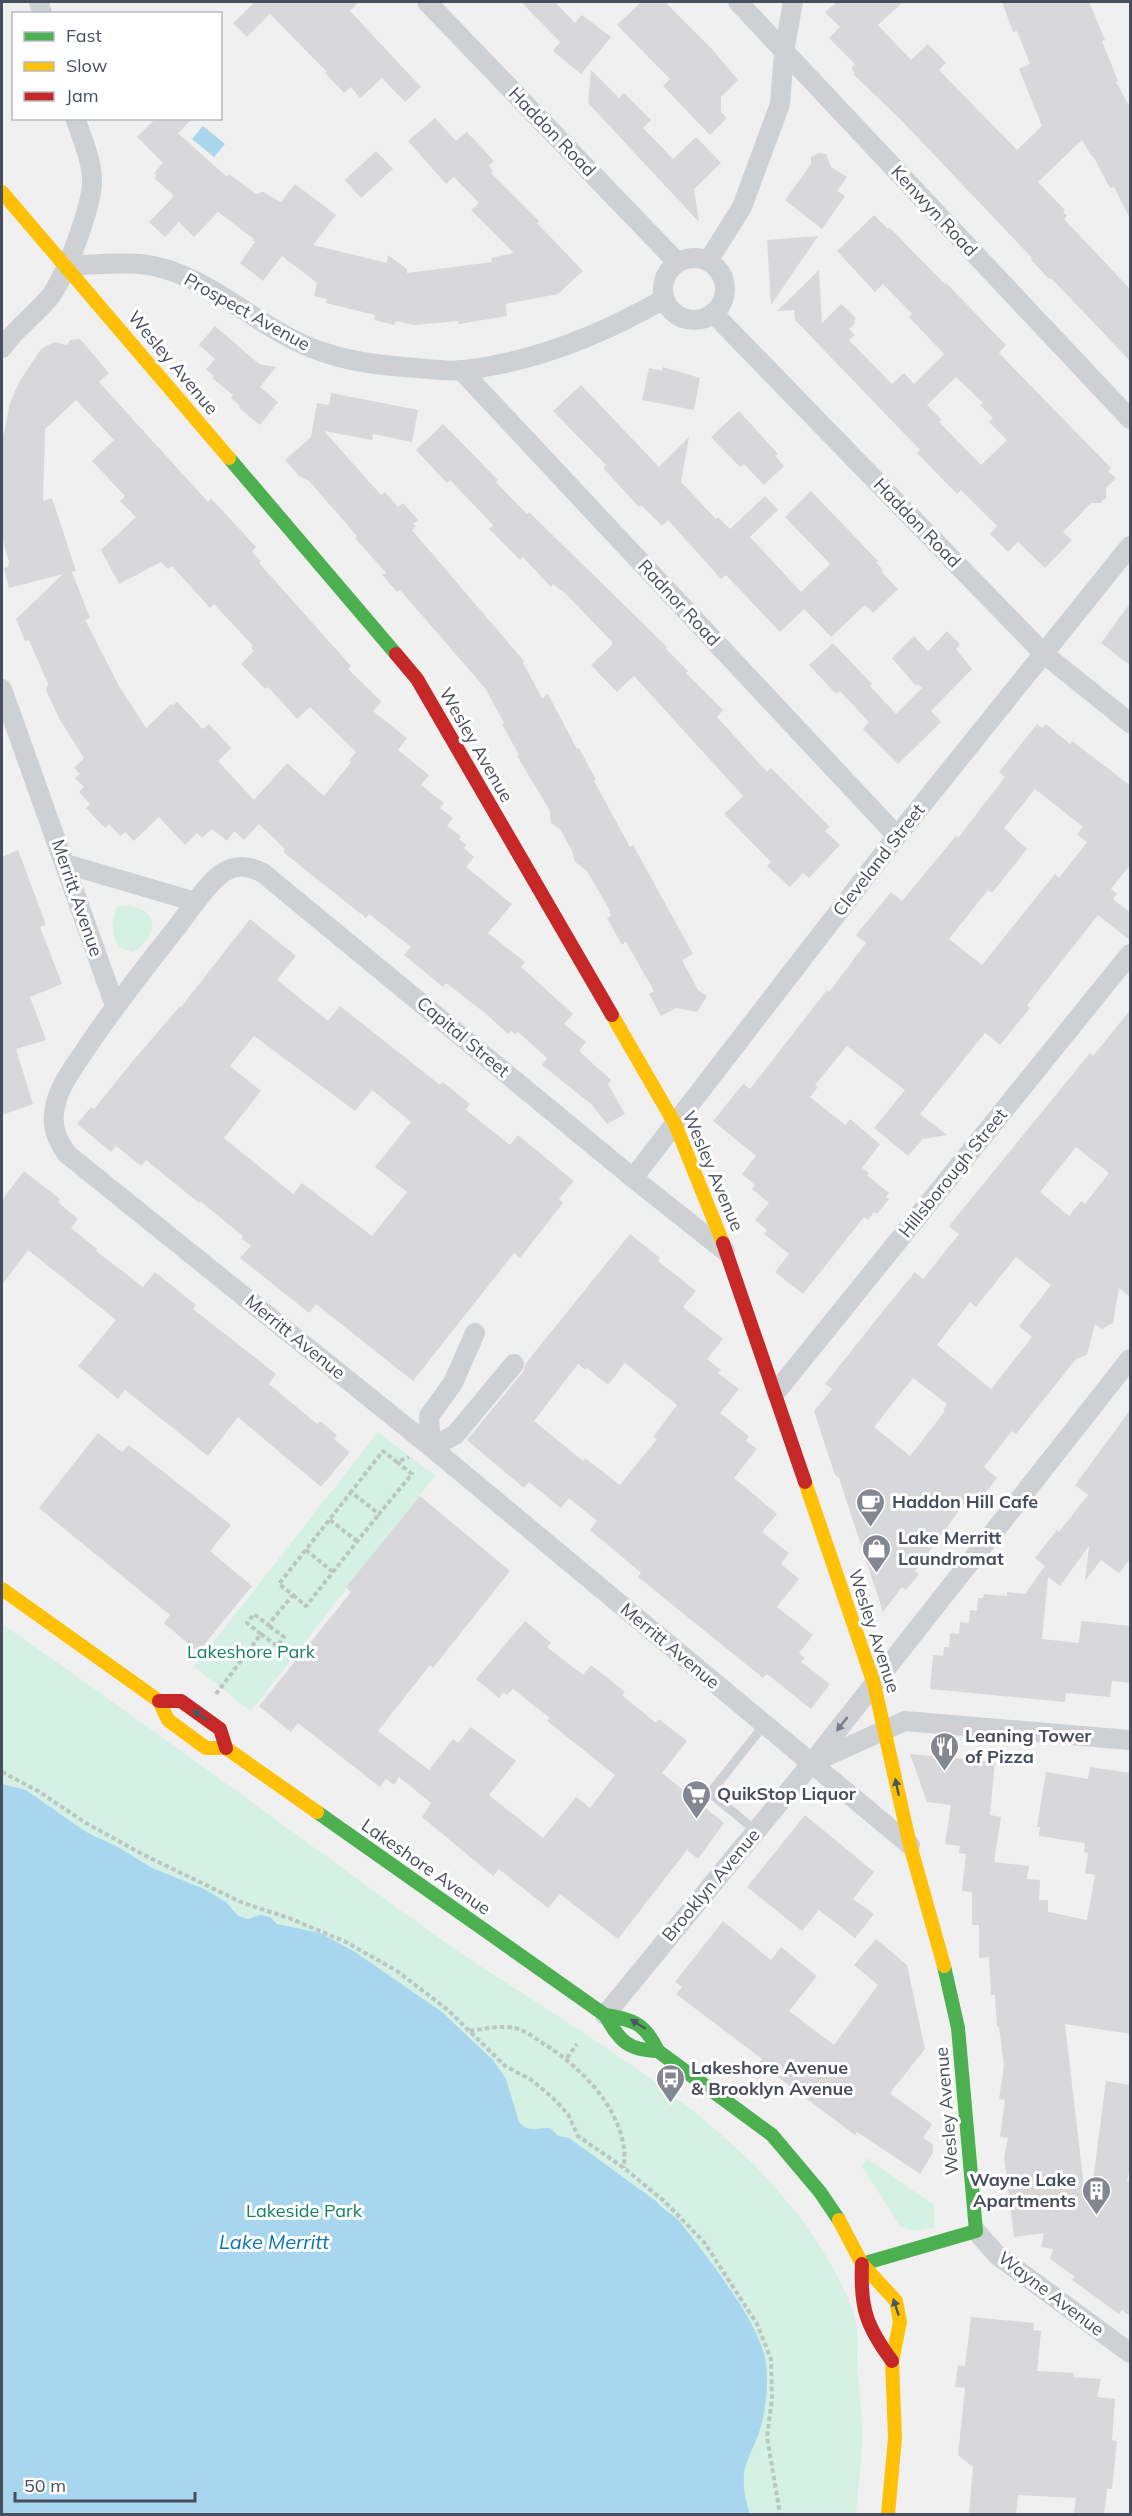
<svg xmlns="http://www.w3.org/2000/svg" width="1132" height="2516" font-family="Mulish,sans-serif">
<rect width="100%" height="100%" fill="#f1f0f0"/>
<g fill="#d4f1e3">
<path d="M126,905C131,906 137,907 141,909C164,920 148,944 133,952L118,947C111,932 111,922 117,907Z"/>
<polygon points="378,1432 435,1476 251,1711 194,1667"/>
<path d="M2,1624C146,1724 287,1828 429,1931C576,2036 784,2132 853,2311C859,2326 857,2347 857,2364C859,2390 863,2416 862,2442C861,2466 858,2491 856,2514H2Z"/>
<polygon points="866,2158 934,2205 935,2227 916,2231 901,2227 862,2167"/>
</g>
<g fill="#a8d6ef">
<polygon points="203,126 225,144 214,157 192,139"/>
<path d="M2,1784L26,1790L86,1832L118,1847L152,1868L204,1889L226,1902L238,1916L248,1919L260,1915L270,1917L277,1924L320,1933L355,1952L442,2012L493,2060L506,2079L519,2122C529,2134 537,2127 550,2128L558,2136L569,2138L656,2201C663,2210 673,2214 680,2222C705,2254 761,2324 766,2363C768,2381 767,2400 763,2418C759,2438 752,2447 746,2465C741,2478 745,2502 750,2514H2Z"/>
</g>
<g fill="#d8d8db" fill-rule="evenodd">
<polygon points="255,2 359,2 350,11 421,87 405,102 382,78 360,98 351,87 344,93 325,73 327,72 270,14 247,37 233,23"/>
<polygon points="521,2 555,2 575,23 582,15 611,37 581,74 553,51 560,42"/>
<polygon points="641,2 665,2 711,48 738,80 721,97 721,112 727,118 710,135 663,86 670,79 617,25"/>
<polygon points="837,2 903,2 878,25 911,60 928,44 946,63 939,70 1017,150 1042,126 1019,69 1030,64 1017,31 1013,32 1002,2 1089,2 1105,40 1102,41 1118,81 1116,82 1131,109 1131,220 1114,187 1110,188 1093,156 1092,157 1082,140 1038,182 1065,210 1063,212 1067,216 1064,219 1131,290 1131,362 1051,278 1049,279 1031,260 1032,258 901,120 854,75 855,73 851,68 855,64 829,38 840,27 825,12"/>
<polygon points="591,70 619,98 624,93 651,120 643,128 673,159 696,137 721,163 694,189 699,222 588,103"/>
<polygon points="156,118 193,118 178,133 227,177 229,174 256,194 263,192 281,202 295,184 336,215 313,245 387,263 388,255 407,269 407,273 492,262 491,258 514,253 471,210 479,203 454,177 446,184 408,141 435,118 456,141 467,132 494,161 489,166 493,171 491,173 539,221 537,223 583,271 558,294 506,304 507,316 459,324 458,321 414,325 396,321 394,325 374,320 375,315 326,303 327,299 314,296 317,283 282,256 263,281 240,263 255,242 252,240 254,239 218,212 194,237 179,222 165,237 149,222 174,196 154,178 157,175 154,173 163,163 137,137"/>
<polygon points="376,151 393,169 361,198 345,180"/>
<polygon points="819,153 826,154 831,167 847,177 837,191 845,196 822,229 785,200 811,164 811,157"/>
<path d="M874,215L888,229L889,227L945,284L946,283L1006,345L999,353L1111,468L1108,471L1116,478L1106,488V498L1100,503H1091L1063,532L1072,540L1045,568L1018,542L1008,552L990,534L997,526L961,490L957,494L917,453L920,450L795,320L794,310L777,311L819,270L822,323L841,304L856,318L854,321L855,323L849,329L855,335L849,340L892,384L904,373L914,384L944,354L909,317L912,314L883,284L875,292L837,251ZM956,377L983,403L980,405L993,418L989,422L1007,440L981,465L939,422L942,420L927,405Z"/>
<polygon points="818,236 771,305 767,240"/>
<polygon points="215,326 259,364 276,367 260,387 278,402 260,425 239,408 240,406 231,398 233,395 212,378 214,376 206,369 215,359 199,345"/>
<path d="M80,339L109,373L99,382L208,502L211,498L256,547L252,552L261,561L259,563L351,666L348,669L382,702L373,711L407,738L398,750L429,775L421,785L444,803L440,808L453,818L447,826L461,836L459,839L466,845L464,848L474,857L466,867L512,904L488,933L525,962L521,967L573,1014L564,1024L586,1042L579,1051L611,1080L608,1084L625,1114L607,1124L591,1104L542,1065L547,1058L518,1032L515,1034L511,1031L508,1034L485,1013L446,983L443,987L404,955L411,947L369,914L366,918L283,852L285,849L259,824L244,840L234,831L227,841L212,829L202,838L197,833L185,845L159,817L134,841L125,832L120,836L109,824L105,828L86,808L90,804L79,792L84,787L75,778L80,774L74,768L84,758L60,720L46,690L48,684L29,640L25,641L16,619L63,574L9,588L4,568L8,567L9,562L2,537V433H4L10,403L19,382L41,349L54,342L67,345L70,340ZM76,400L114,440L92,461L125,496L120,501L136,517L101,550L119,584L161,562L168,569L172,566L210,608L214,604L253,646L251,648L254,651L241,664L265,689L268,687L297,719L310,707L356,752L349,761L351,762L324,796L287,763L254,800L218,761L231,748L209,724L203,729L177,702L172,706L171,704L146,728L119,686L85,620L90,618L72,572L76,571L52,498L43,501L45,429Z"/>
<polygon points="663,367 700,378 694,410 642,400 649,368 662,371"/>
<polygon points="581,385 659,467 689,437 681,482 716,519 718,517 730,529 765,496 778,510 750,537 801,592 830,564 785,517 811,491 878,561 876,562 883,570 882,572 898,589 873,613 865,605 831,637 804,609 780,632 726,575 721,579 668,520 662,526 641,505 639,507 603,468 606,465 553,411"/>
<polygon points="331,393 418,410 412,442 373,434 372,440 324,431 381,495 385,492 398,507 403,503 418,520 413,524 416,526 412,530 524,661 523,663 542,698 548,694 577,749 579,748 596,780 594,781 630,847 633,845 693,954 682,960 698,990 707,996 697,1012 676,1008 661,1016 649,994 654,991 626,942 622,945 607,918 611,916 609,909 587,871 575,862 572,851 560,829 551,823 550,811 517,756 519,755 502,724 504,723 485,688 400,590 397,592 382,575 386,573 355,538 357,536 309,481 299,476 285,460 311,437 317,403 329,405"/>
<polygon points="739,411 778,454 775,456 784,466 764,485 744,464 740,467 711,437"/>
<polygon points="443,424 498,480 496,482 527,514 529,512 667,647 665,648 688,671 686,673 723,710 717,717 767,772 771,768 830,827 825,831 840,845 809,878 803,873 790,887 767,866 771,862 724,814 743,796 634,676 617,692 591,665 612,645 612,642 566,594 553,584 551,587 523,557 520,560 489,529 493,525 450,480 447,483 416,450"/>
<polygon points="1131,602 1131,666 1101,643"/>
<polygon points="947,631 960,644 956,649 972,669 931,711 941,722 898,764 863,729 869,722 840,691 836,694 809,665 833,643 872,684 870,686 896,714 922,688 918,684 916,686 892,658 914,636 928,651"/>
<path d="M1037,724L1042,728L1046,724L1070,744L1072,741L1131,786V864L1111,889L1117,894L1113,899L1131,913V941L1098,915L1027,1005L1030,1008L1000,1045L985,1033L920,1114L947,1135L923,1139L908,1156L874,1128L905,1090L847,1046L815,1085L818,1087L810,1097L845,1125L850,1119L880,1144L862,1168L869,1173L867,1175L889,1193L886,1197L889,1199L877,1214L874,1212L868,1220L864,1217L803,1294L775,1272L789,1254L764,1234L767,1230L755,1220L769,1203L752,1189L755,1185L742,1174L756,1156L713,1121L743,1084L750,1089L827,990L829,992L866,943L856,935L891,892L902,901L956,836L958,838L1005,777L999,772ZM1035,789L1083,827L1077,834L1087,842L1059,878L1055,874L982,965L949,939L988,890L992,893L1027,849L1004,828Z"/>
<polygon points="18,850 46,925 40,927 62,984 30,997 46,1040 16,1049 33,1104 2,1115 2,857"/>
<path d="M250,919L296,956L277,980L328,1021L340,1006L440,1085L443,1082L470,1104L466,1110L510,1145L518,1135L574,1181L559,1199L563,1203L520,1258L514,1253L413,1381L316,1304L309,1313L240,1258L251,1246L242,1239L243,1236L200,1201L199,1203L146,1160L141,1166L116,1146L111,1152L77,1124L91,1107L94,1109L132,1062L180,1006L181,1007ZM254,1036L355,1111L372,1090L411,1122L375,1167L407,1192L372,1236L302,1183L293,1194L224,1138L261,1091L230,1066Z"/>
<path d="M1131,1009V1298L1119,1288L1113,1323L1102,1329L1095,1324L1087,1355L1076,1359L1016,1434L1012,1431L984,1467L997,1478L980,1500L972,1493L915,1571L919,1574L906,1590L902,1587L883,1612L839,1478L835,1475L814,1411L832,1389L825,1384L887,1306L915,1272L923,1279L959,1234L949,1226L1090,1053L1093,1056ZM1076,1147L1109,1173L1085,1204L1081,1201L1069,1216L1040,1192ZM1016,1257L1051,1285L1019,1326L1032,1337L991,1389L937,1345L970,1302L976,1307ZM913,1378L947,1404L943,1410L945,1411L910,1456L874,1427Z"/>
<polygon points="24,1171 60,1199 58,1202 78,1219 71,1228 97,1249 96,1251 143,1287 155,1272 196,1305 193,1309 276,1374 269,1384 317,1424 320,1421 337,1435 334,1439 350,1452 321,1487 238,1417 208,1456 125,1390 118,1399 78,1366 116,1320 28,1250 2,1285 2,1200"/>
<path d="M630,1234L660,1258L658,1261L696,1291L683,1307L723,1339L707,1359L721,1370L718,1373L739,1389L720,1413L749,1436L746,1441L757,1449L734,1478L777,1514L762,1532L789,1553L781,1564L799,1579L777,1607L813,1635L799,1653L805,1658L801,1662L830,1684L811,1709L767,1674L763,1678L638,1577L641,1573L590,1530L597,1521L569,1498L561,1508L529,1482L524,1488L467,1440L523,1372L526,1363ZM625,1363L677,1405L653,1437L657,1439L620,1485L585,1458L583,1461L534,1421L578,1364L585,1370L587,1368L608,1385Z"/>
<polygon points="1131,1409 1131,1558 1119,1573 1101,1560 1085,1581 1089,1546 1060,1586 1048,1577 1042,1639 1079,1643 1081,1621 1131,1626 1131,1683 1112,1681 1110,1697 1066,1693 1065,1702 930,1689 933,1655 943,1656 944,1647 949,1647 950,1633 959,1634 960,1622 969,1623 970,1610 977,1611 978,1598 983,1598 984,1594 1007,1596 1007,1592 1025,1594 1045,1566 1035,1558 1057,1530 1059,1532 1088,1495 1075,1485"/>
<polygon points="98,1433 122,1452 129,1445 231,1525 210,1551 252,1586 198,1652 164,1623 170,1615 39,1508"/>
<polygon points="420,1496 510,1571 433,1668 430,1665 378,1731 429,1770 453,1739 458,1743 471,1727 516,1761 489,1795 543,1838 576,1797 590,1808 615,1775 547,1721 550,1718 513,1689 507,1695 503,1692 499,1698 476,1679 525,1621 551,1643 547,1647 583,1675 591,1665 625,1692 622,1695 656,1723 659,1719 687,1741 662,1773 724,1823 698,1859 687,1850 618,1939 560,1894 548,1908 499,1869 493,1876 422,1817 431,1803 399,1777 394,1785 386,1779 380,1787 298,1723 291,1732 259,1706 351,1592 346,1587"/>
<polygon points="910,1754 995,1762 990,1815 1001,1817 994,1862 1029,1866 1027,1879 1040,1880 1039,1900 1048,1900 1048,1912 1087,1920 1095,1875 1085,1873 1088,1853 1084,1852 1085,1843 1039,1836 1040,1827 1037,1827 1046,1772 1088,1779 1090,1767 1131,1773 1131,2034 1065,2024 1085,2196 1091,2196 1106,2081 1131,2085 1131,2162 1127,2181 1131,2181 1131,2317 1122,2310 1119,2314 1072,2280 1074,2276 1050,2259 1053,2249 1041,2247 1044,2233 1014,2237 1004,2157 1008,2138 1000,2137 1005,2100 999,2099 1004,2066 999,2027 997,2027 995,1995 991,1995 989,1957 979,1958 979,1925 972,1925 972,1892 962,1891 966,1854 959,1853 960,1846 945,1844 951,1805 927,1802"/>
<polygon points="805,1815 874,1872 853,1899 874,1914 855,1938 819,1910 802,1931 747,1887"/>
<polygon points="723,1921 771,1960 781,1947 817,1976 789,2011 834,2045 878,1985 854,1965 876,1939 907,1965 925,2049 890,2093 932,2124 923,2138 933,2144 933,2153 920,2174 857,2132 855,2135 759,2063 762,2059 676,1994 682,1987 675,1982"/>
<polygon points="971,2317 1034,2323 1033,2330 1041,2331 1037,2371 1074,2373 1073,2377 1101,2379 1097,2397 1115,2399 1112,2440 1117,2441 1112,2489 1107,2489 1104,2514 1074,2514 1076,2498 1018,2495 1016,2514 969,2514 973,2467 958,2455 965,2388 955,2387 958,2365 965,2366"/>
</g>
<g fill="none" stroke-linecap="round" stroke-linejoin="round">
<g stroke="#bac6c4" stroke-width="4" stroke-dasharray="4.5 3" stroke-linecap="butt">
<polyline points="397,1462 412,1474 379,1514 351,1492 383,1451 397,1462 409,1457"/>
<polyline points="330,1520 357,1541"/>
<polyline points="306,1550 333,1572"/>
<polyline points="293,1595 306,1606 379,1514"/>
<polyline points="261,1634 247,1623 254,1614 268,1625 293,1595 279,1584 351,1492"/>
<polyline points="216,1694 261,1634 277,1646 284,1637 268,1625"/>
<polyline points="2,1772 38,1791 86,1823 142,1854 243,1903 289,1918 346,1942 397,1971 448,2010 505,2066 530,2079 552,2097 568,2114 578,2136 624,2168 664,2201 704,2242 757,2324 771,2359 772,2399 767,2437 780,2514"/>
<path d="M470,2031C484,2029 502,2025 515,2028C526,2031 535,2038 544,2044C584,2069 630,2116 624,2168"/>
<polyline points="567,2058 577,2044"/>
</g>
<polyline stroke="#ced1d4" stroke-width="9" points="755,1830 710,1793 764,1725"/>
<g stroke="#ced1d4" stroke-width="20">
<polyline points="39,2 42,14"/>
<polyline points="427,2 677,262"/>
<polyline points="738,2 1130,419"/>
<circle cx="694" cy="289" r="31"/>
<polyline points="708,261 742,207 780,104 784,52 793,2"/>
<path d="M67,266C91,265 116,262 140,264C197,269 245,316 294,340C329,358 366,364 404,367C423,368 445,372 464,370C534,362 603,334 664,299"/>
<polyline points="713,313 1044,654 1130,723"/>
<path d="M2,348C15,329 34,316 49,298C65,278 92,207 92,181C92,160 82,138 75,118"/>
<polyline points="461,370 897,836"/>
<polyline points="2,689 115,1006"/>
<polyline points="66,864 196,902"/>
<polyline points="633,1178 897,836 1130,546"/>
<path d="M725,1251L633,1178L263,873C248,865 235,864 221,874C206,885 189,911 177,927C146,966 115,1006 87,1047C75,1066 59,1085 55,1107C51,1126 56,1138 67,1154L431,1447L910,1845"/>
<polyline points="475,1333 453,1383 429,1416 431,1447 455,1435 514,1364"/>
<polyline points="776,1392 1130,954"/>
<polyline points="816,1761 905,1721 1130,1740"/>
<polyline points="605,2015 811,1764 1130,1359"/>
<polyline points="976,2231 997,2255 1130,2353"/>
</g>
<g stroke="#4caf50" stroke-width="14">
<polyline points="229,458 396,654"/>
<path d="M317,1812L605,2015C634,2020 645,2023 658,2051"/>
<path d="M605,2015C620,2041 627,2050 658,2051L772,2135L820,2192L839,2220"/>
<polyline points="862,2264 976,2231 958,2028 944,1966"/>
</g>
<g stroke="#ffc107" stroke-width="14">
<polyline points="2,192 229,458"/>
<polyline points="612,1015 675,1124 723,1243"/>
<polyline points="805,1482 874,1684 910,1845 944,1966"/>
<polyline points="2,1589 159,1701 168,1720 206,1748 226,1748 317,1812"/>
<polyline points="839,2220 862,2264 896,2301 900,2322 892,2361 895,2438 888,2514"/>
</g>
<g stroke="#c62828" stroke-width="14">
<polyline points="396,654 417,679 612,1015"/>
<polyline points="723,1243 805,1482"/>
<polyline points="159,1701 181,1701 220,1729 226,1748"/>
<path d="M862,2264C860,2307 866,2326 892,2361"/>
</g>
</g>
<defs><path id="oneway-solid" d="M-6-.8H1V-3.2L6.5 0L1 3.2V.8H-6Z" transform="scale(1.5)"/></defs>
<g fill="#48595d">
<use href="#oneway-solid" transform="translate(200 1715) rotate(-145)"/>
<use href="#oneway-solid" transform="translate(897 1787) rotate(-102)"/>
<use href="#oneway-solid" transform="translate(638 2024) rotate(-148)"/>
<use href="#oneway-solid" transform="translate(896 2307) rotate(-108)"/>
</g>
<use fill="#767c87" href="#oneway-solid" transform="translate(842 1724) rotate(128)"/>
<defs>
<symbol id="cafe-pin" viewBox="-11 -11 22 30"><path d="M0 17L-7.5 6A9.5 9.5 0 1 1 7.5 6Z" fill="#828791" stroke="#fff"/><path d="M-5.5-4.5H6V0H3Q3 3.5 0 3.5H-2.5Q-5.5 3.5-5.5 0ZM3-3.2v2h1.7v-2ZM-6 4.5H4V6H-6Z" fill="#fff"/></symbol>
<symbol id="shop-pin" viewBox="-11 -11 22 30"><path d="M0 17L-7.5 6A9.5 9.5 0 1 1 7.5 6Z" fill="#828791" stroke="#fff"/><path d="M-5-2.5h2.3a2.7 3.5 0 0 1 5.4 0H5L5.5 6h-11ZM-1.5-2.5h3a1.5 2.3 0 0 0-3 0Z" fill="#fff"/></symbol>
<symbol id="restaurant-pin" viewBox="-11 -11 22 30"><path d="M0 17L-7.5 6A9.5 9.5 0 1 1 7.5 6Z" fill="#828791" stroke="#fff"/><path d="M-5-6h1v4h1v-4h1v4h1v-4h1v5L-1.5 .5V6h-2V.5L-5-1ZM5-6V6H3V1.5H1.5Q1.5-4 5-6Z" fill="#fff"/></symbol>
<symbol id="supermarket-pin" viewBox="-11 -11 22 30"><path d="M0 17L-7.5 6A9.5 9.5 0 1 1 7.5 6Z" fill="#828791" stroke="#fff"/><path d="M-6-5.5h2.5l.6 2H6L4.5 2H-2.5L-4.4-4H-6ZM-1.5 3.2a1.3 1.3 0 1 0 .1 0ZM3 3.2a1.3 1.3 0 1 0 .1 0Z" fill="#fff"/></symbol>
<symbol id="bus-pin" viewBox="-11 -11 22 30"><path d="M0 17L-7.5 6A9.5 9.5 0 1 1 7.5 6Z" fill="#828791" stroke="#fff"/><path d="M-5-6H5V4H4V6H2V4H-2V6H-4V4H-5ZM-3.5-4V0h7V-4ZM-3.5 1.2v1.5H-2V1.2ZM2 1.2v1.5H3.5V1.2Z" fill="#fff"/></symbol>
<symbol id="building-pin" viewBox="-11 -11 22 30"><path d="M0 17L-7.5 6A9.5 9.5 0 1 1 7.5 6Z" fill="#828791" stroke="#fff"/><path d="M-4-6H4V6H1V3H-1V6H-4ZM-2.5-4.3h1.7v1.8h-1.7ZM.8-4.3h1.7v1.8H.8ZM-2.5-1h1.7V.8h-1.7ZM.8-1h1.7V.8H.8Z" fill="#fff"/></symbol>
</defs>
<g fill-rule="evenodd">
<use href="#cafe-pin" x="854" y="1486" width="33" height="45"/>
<use href="#shop-pin" x="860" y="1532" width="33" height="45"/>
<use href="#restaurant-pin" x="928" y="1730" width="33" height="45"/>
<use href="#supermarket-pin" x="680" y="1778" width="33" height="45"/>
<use href="#bus-pin" x="654" y="2062" width="33" height="45"/>
<use href="#building-pin" x="1080" y="2174" width="33" height="45"/>
</g>
<g text-anchor="middle" stroke-width="6" stroke-linejoin="round" paint-order="stroke">
<g font-size="18" fill="#474f5e" stroke="#fff">
<text transform="translate(552 132) rotate(46)" y="6">Haddon Road</text>
<text transform="translate(934 211) rotate(47)" y="6">Kenwyn Road</text>
<text transform="translate(247 312) rotate(29)" y="6">Prospect Avenue</text>
<text transform="translate(173 363) rotate(50)" y="6">Wesley Avenue</text>
<text transform="translate(917 523) rotate(46)" y="6">Haddon Road</text>
<text transform="translate(679 603) rotate(47)" y="6">Radnor Road</text>
<text transform="translate(476 745) rotate(60)" y="6">Wesley Avenue</text>
<text transform="translate(879 860) rotate(-52)" y="6">Cleveland Street</text>
<text transform="translate(77 898) rotate(71)" y="6">Merritt Avenue</text>
<text transform="translate(463 1037) rotate(40)" y="6">Capital Street</text>
<text transform="translate(713 1171) rotate(67)" y="6">Wesley Avenue</text>
<text transform="translate(953 1173) rotate(-51)" y="6">Hillsborough Street</text>
<text transform="translate(295 1337) rotate(39)" y="6">Merritt Avenue</text>
<text transform="translate(874 1631) rotate(72)" y="6">Wesley Avenue</text>
<text transform="translate(670 1646) rotate(40)" y="6">Merritt Avenue</text>
<text transform="translate(426 1867) rotate(35)" y="6">Lakeshore Avenue</text>
<text transform="translate(711 1885) rotate(-50)" y="6">Brooklyn Avenue</text>
<text transform="translate(947 2111) rotate(-95)" y="6">Wesley Avenue</text>
<text transform="translate(1051 2294) rotate(37)" y="6">Wayne Avenue</text>
</g>
<g font-size="18" font-weight="bold" fill="#474f5e" stroke="#fff" text-anchor="start">
<text x="892" y="1508">Haddon Hill Cafe</text>
<text x="898" y="1544">Lake Merritt<tspan x="898" dy="21">Laundromat</tspan></text>
<text x="965" y="1742">Leaning Tower<tspan x="965" dy="21">of Pizza</tspan></text>
<text x="717" y="1800">QuikStop Liquor</text>
<text x="691" y="2074">Lakeshore Avenue<tspan x="691" dy="21">&amp; Brooklyn Avenue</tspan></text>
<text x="1076" y="2186" text-anchor="end">Wayne Lake<tspan x="1076" dy="21">Apartments</tspan></text>
</g>
<g font-size="18" fill="#14825b" stroke="#fff">
<text x="251" y="1658">Lakeshore Park</text>
<text x="304" y="2217">Lakeside Park</text>
</g>
<g font-size="20" font-style="italic" fill="#0775b0" stroke="#fff">
<text x="274" y="2249">Lake Merritt</text>
</g>
</g>
<rect width="1132" height="2516" fill="none" stroke="#474f5e" stroke-width="6"/>
<rect x="12" y="12" width="210" height="108" fill="#ffffff" stroke="#b5b9bf" stroke-width="1.5"/>
<rect x="24" y="32" width="30" height="9" fill="#4caf50" stroke="#b5b9bf" stroke-width="1.5"/>
<text x="66" y="42" font-size="18" fill="#474f5e">Fast</text>
<rect x="24" y="62" width="30" height="9" fill="#ffc107" stroke="#b5b9bf" stroke-width="1.5"/>
<text x="66" y="72" font-size="18" fill="#474f5e">Slow</text>
<rect x="24" y="92" width="30" height="9" fill="#c62828" stroke="#b5b9bf" stroke-width="1.5"/>
<text x="66" y="102" font-size="18" fill="#474f5e">Jam</text>
<path d="M15 2492v9h180v-9" fill="none" stroke="#474f5e" stroke-width="3"/>
<text x="24" y="2492" font-size="18" fill="#474f5e" stroke="#ffffff" stroke-width="4.5" paint-order="stroke">50 m</text>
</svg>
